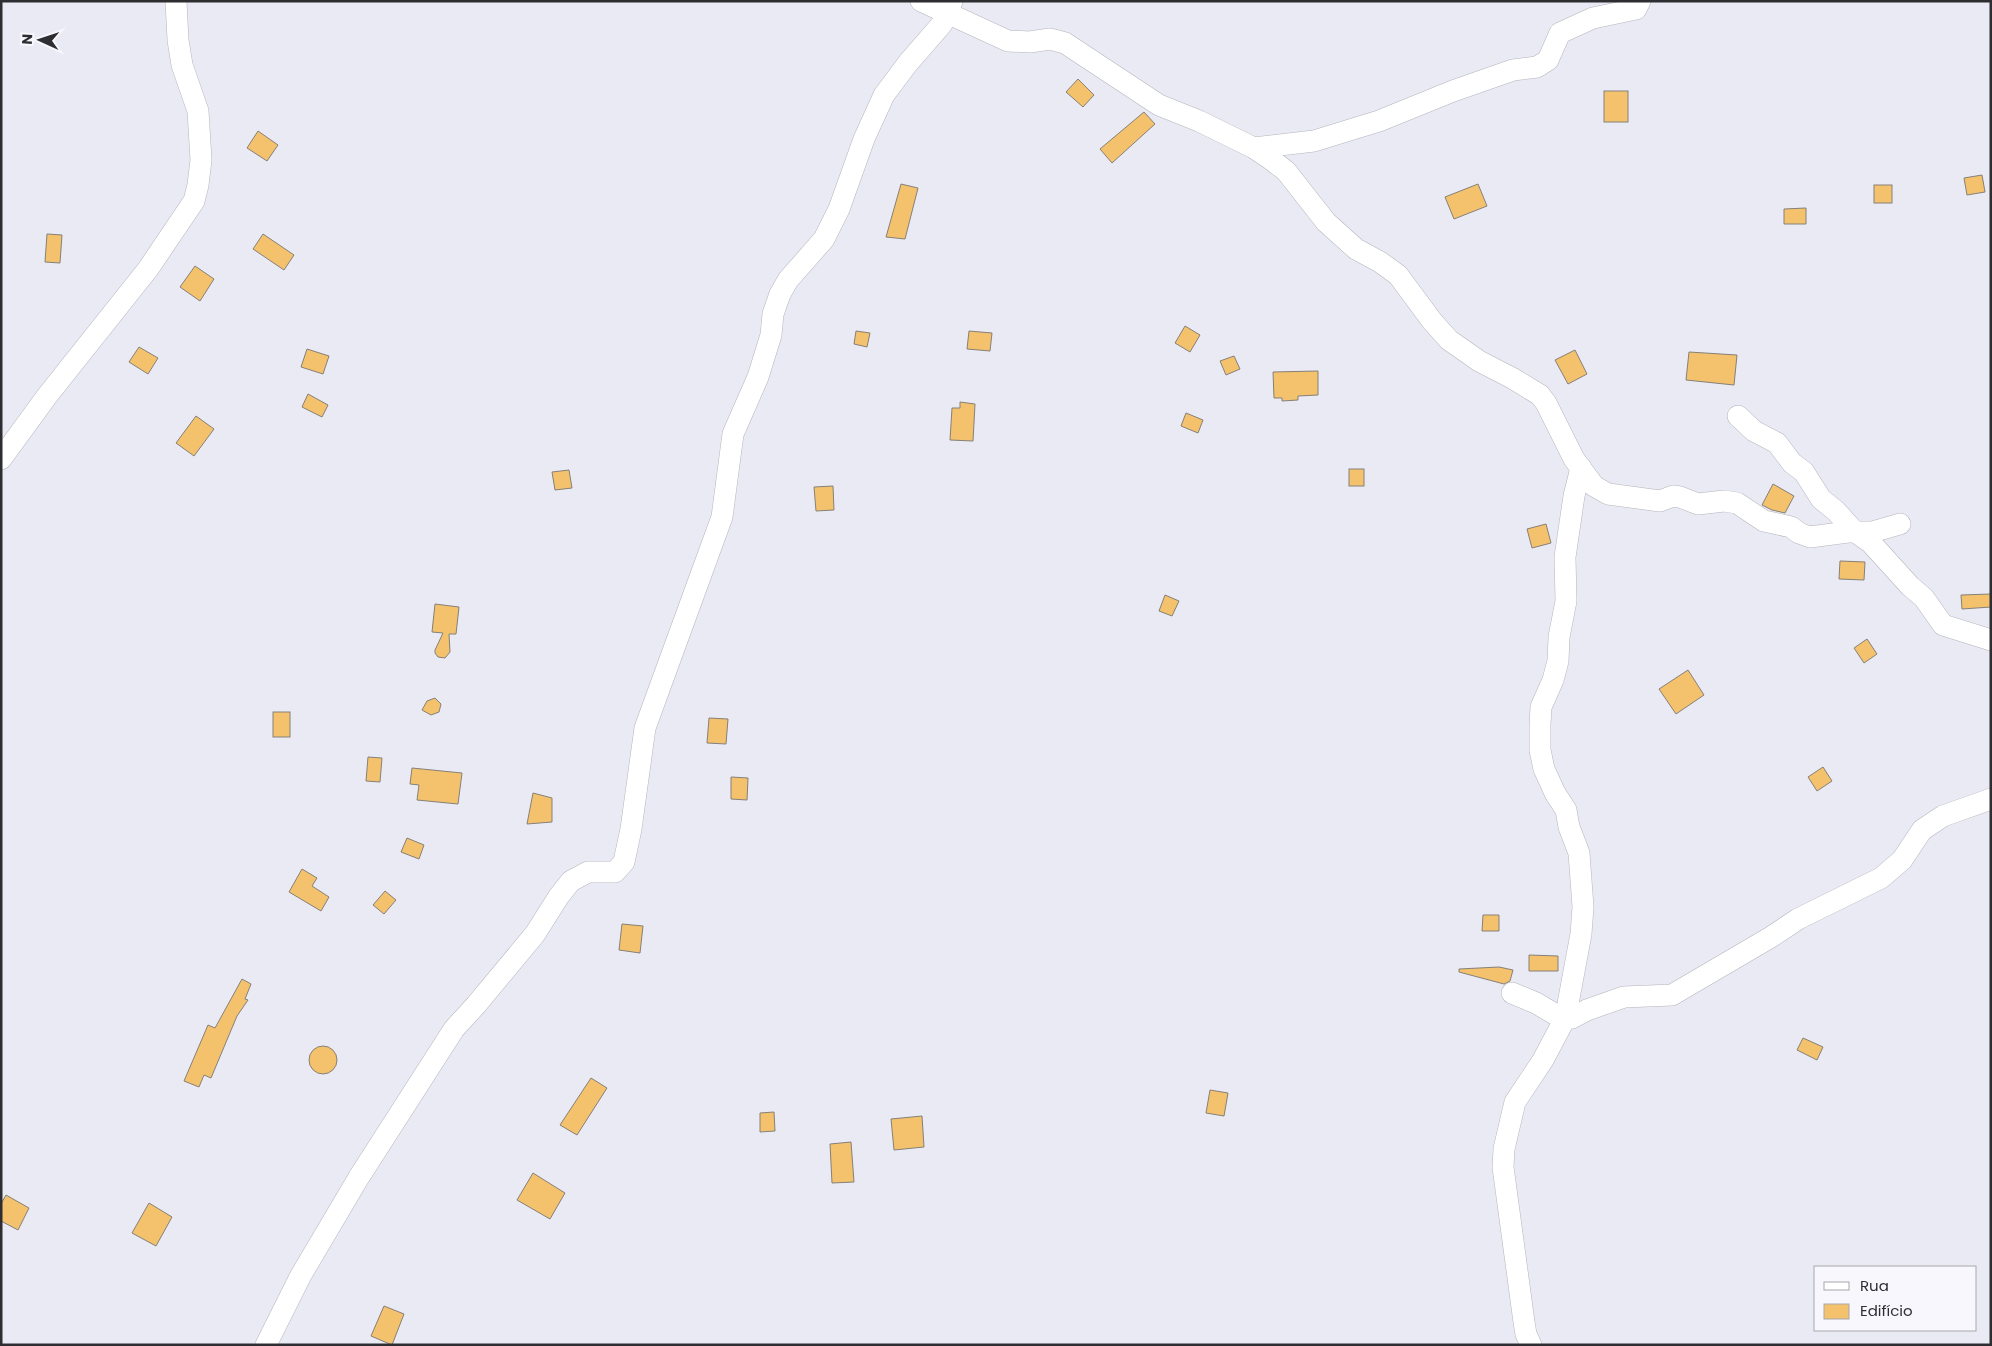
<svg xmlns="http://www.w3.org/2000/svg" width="1992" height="1346" font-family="Poppins,sans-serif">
<rect width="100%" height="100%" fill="#eaeaf4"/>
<g fill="#f4c26c" stroke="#858078">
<polygon points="1078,79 1094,95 1083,107 1066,92"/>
<rect x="1604" y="91" width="24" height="31"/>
<polygon points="1144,112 1155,124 1112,163 1100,149"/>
<polygon points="258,131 278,145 267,161 247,148"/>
<polygon points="1982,175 1985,192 1967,195 1964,178"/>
<polygon points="901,184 918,188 905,239 886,237"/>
<polygon points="1478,184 1487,206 1454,219 1445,197"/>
<rect x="1874" y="185" width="18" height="18"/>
<polygon points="1806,208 1806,224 1784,224 1784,209"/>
<polygon points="47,234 62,235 60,263 45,262"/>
<polygon points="263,234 294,255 284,270 253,249"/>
<polygon points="195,266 214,279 200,301 180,287"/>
<polygon points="1185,326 1200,335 1190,352 1175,343"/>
<polygon points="856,331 870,333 867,347 854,344"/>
<polygon points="969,331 992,333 990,351 967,349"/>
<polygon points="139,347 158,358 148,374 129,362"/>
<polygon points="307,349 329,356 323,374 301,367"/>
<polygon points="1575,350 1587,374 1568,384 1555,360"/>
<polygon points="1689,352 1737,355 1734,385 1686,380"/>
<polygon points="1234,356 1240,369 1226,375 1220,361"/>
<polygon points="1318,371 1318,395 1298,396 1298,400 1282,401 1282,398 1274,398 1273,372"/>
<polygon points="308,394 328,405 322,417 302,407"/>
<polygon points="960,402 975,404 973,441 950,440 952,408 960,408"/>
<polygon points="1186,413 1203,420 1198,433 1181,426"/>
<polygon points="196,416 214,429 194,456 176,443"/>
<rect x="1349" y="469" width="15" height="17"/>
<polygon points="569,470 572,488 555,490 552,472"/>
<polygon points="1773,484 1794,496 1785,513 1772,510 1762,505"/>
<polygon points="833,486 834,510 816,511 814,487"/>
<polygon points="1546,524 1551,543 1532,548 1527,529"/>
<polygon points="1840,561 1865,562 1864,580 1839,579"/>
<polygon points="1991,594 1991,607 1962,609 1961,595"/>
<polygon points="1165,595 1179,601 1172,616 1159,611"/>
<polygon points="435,604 459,607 456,634 449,634 450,652 445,658 438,657 435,653 435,650 443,633 432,632"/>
<polygon points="1867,639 1877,654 1864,663 1854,648"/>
<polygon points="1688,670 1704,695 1676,714 1659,689"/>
<polygon points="435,698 441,704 439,712 431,715 422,710 427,701"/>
<rect x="273" y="712" width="17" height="25"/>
<polygon points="709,718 728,719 726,744 707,743"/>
<polygon points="368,757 382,758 380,782 366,781"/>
<polygon points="1823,767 1832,781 1817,791 1808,777"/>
<polygon points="412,768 462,773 458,804 417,800 419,785 410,784"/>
<polygon points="731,777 748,778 747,800 731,799"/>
<polygon points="533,793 552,798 552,822 527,824"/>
<polygon points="407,838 424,845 419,859 401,852"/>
<polygon points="302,869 317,878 312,886 329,897 321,911 289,892"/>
<polygon points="385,891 396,900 384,914 373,905"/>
<polygon points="1483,915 1499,915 1499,931 1482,931"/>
<polygon points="622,924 643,926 640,953 619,950"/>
<polygon points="1529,955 1558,956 1558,971 1529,971"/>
<polygon points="1499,967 1513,970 1510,981 1504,984 1459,972 1459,969"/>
<polygon points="242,979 251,984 245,999 248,1000 237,1016 211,1078 204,1075 199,1087 184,1081 208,1025 215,1028"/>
<polygon points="1803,1038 1823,1047 1817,1060 1797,1050"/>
<circle cx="323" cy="1060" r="14"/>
<polygon points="591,1078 607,1088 577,1135 560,1125"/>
<polygon points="1210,1090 1228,1093 1224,1116 1206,1113"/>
<polygon points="774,1112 775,1131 760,1132 760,1113"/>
<polygon points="922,1116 924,1147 894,1150 891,1119"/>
<polygon points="851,1142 854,1182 832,1183 830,1144"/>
<polygon points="533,1173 565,1193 550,1219 517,1200"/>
<polygon points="6,1195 29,1208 18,1230 1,1221 1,1204"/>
<polygon points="149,1203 172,1217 156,1246 132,1233"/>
<polygon points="384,1306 404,1314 392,1345 371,1336"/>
</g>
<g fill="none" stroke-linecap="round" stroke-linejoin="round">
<defs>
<g id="street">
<polyline points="921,1 1008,41 1030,42 1050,39 1065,43 1159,105 1199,121 1254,148 1269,158 1286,171 1326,222 1356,249 1380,262 1398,275 1432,321 1449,340 1479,361 1512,378 1540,395 1546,403 1574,459 1594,486 1608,494 1660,501 1673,496 1680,497 1698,504 1724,501 1737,503 1764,521 1791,527 1799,533 1810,537 1848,532 1872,532 1900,524"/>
<polyline points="1254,148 1314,141 1379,121 1453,91 1513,70 1537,67 1548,60 1560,33 1593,18 1636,9 1640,1"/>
<polyline points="1738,416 1754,431 1777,443 1792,463 1804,472 1821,499 1836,511 1854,531 1871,543 1910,586 1924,598 1943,625 1991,640"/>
<polyline points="1,459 47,396 148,269 194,201 198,185 201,160 198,111 182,65 178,40 176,1"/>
<polyline points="1512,993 1536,1003 1563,1019 1572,1018 1587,1010 1624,997 1672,995 1771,937 1798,919 1881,878 1902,860 1922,830 1943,816 1991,799"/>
<polyline points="266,1345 301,1275 359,1177 454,1029 476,1005 535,934 559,896 571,881 588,872 615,872 624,862 631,829 645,728 722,517 733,434 758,377 771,335 773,314 780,294 788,280 824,239 839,209 864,139 884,95 908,63 941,25 948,14 952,1"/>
<polyline points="1531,1345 1526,1334 1524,1322 1503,1167 1504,1149 1515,1102 1543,1060 1562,1024 1567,1009 1581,934 1583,907 1579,853 1569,827 1566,810 1555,793 1544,769 1540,750 1540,725 1541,707 1553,680 1558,661 1559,637 1566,601 1565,557 1574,496 1581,468"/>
</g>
</defs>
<use href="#street" stroke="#b4b4bd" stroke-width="22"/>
<use href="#street" stroke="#fff" stroke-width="21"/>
</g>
<rect width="1992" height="1346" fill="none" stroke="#2e2e32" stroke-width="5"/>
<rect x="1814" y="1266" width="162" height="65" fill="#f8f7fd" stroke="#a7a7ac"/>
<rect x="1824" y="1282" width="25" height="8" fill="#ffffff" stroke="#a7a7ac"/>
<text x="1860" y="1291" font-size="15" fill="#2e2e32">Rua</text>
<rect x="1824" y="1304" width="25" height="15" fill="#f4c26c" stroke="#a7a7ac"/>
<text x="1860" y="1316" font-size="15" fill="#2e2e32">Edifício</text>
<g transform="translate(40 40) rotate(273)" stroke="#f8f7fd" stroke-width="4" paint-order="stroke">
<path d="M0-4L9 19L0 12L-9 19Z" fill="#2e2e32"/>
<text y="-8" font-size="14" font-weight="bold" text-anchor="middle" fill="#2e2e32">N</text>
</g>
</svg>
